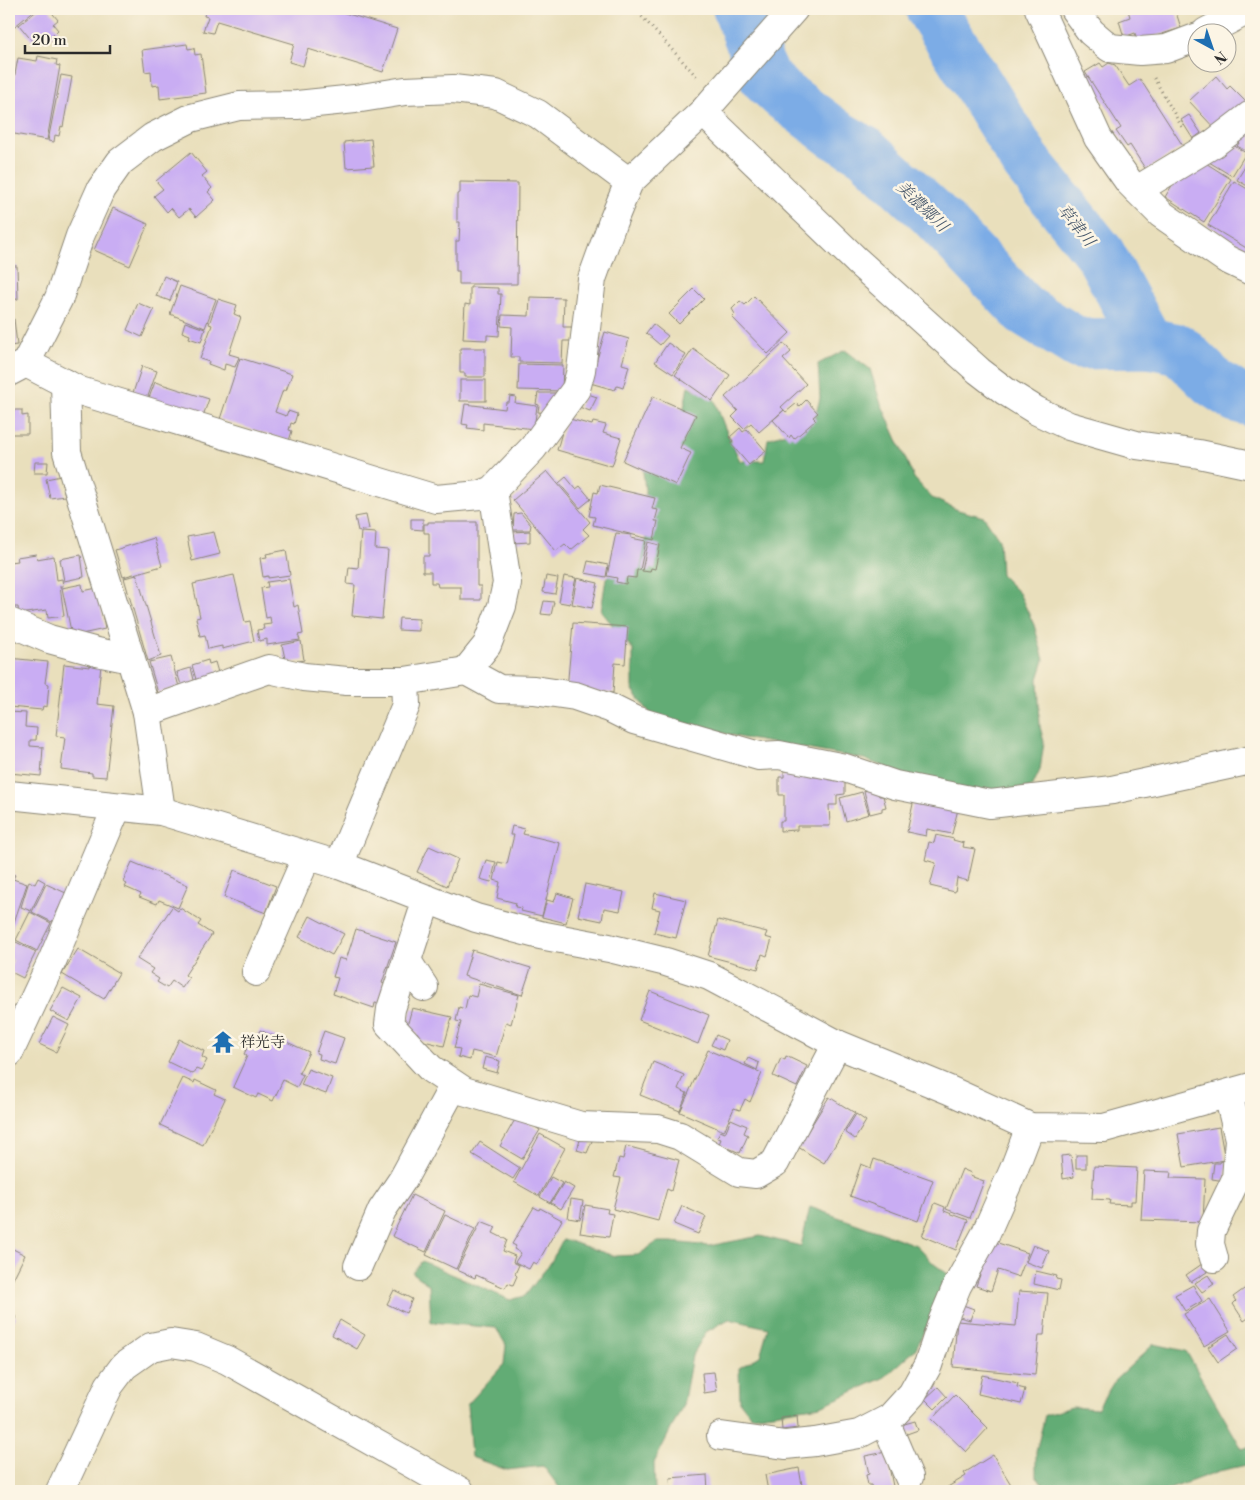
<svg xmlns="http://www.w3.org/2000/svg" width="1260" height="1500" font-family="'Libre Bodoni','Noto Serif JP',serif">
<rect width="100%" height="100%" fill="#fcf5e5"/>
<filter id="ink" filterUnits="userSpaceOnUse"><feTurbulence type="fractalNoise" baseFrequency=".02" numOctaves="2"/><feDisplacementMap in="SourceGraphic" scale="10" xChannelSelector="R" yChannelSelector="G"/><feConvolveMatrix kernelMatrix="1 2 1 2 8 2 1 2 1" color-interpolation-filters="sRGB"/></filter>
<filter id="wash" filterUnits="userSpaceOnUse"><feTurbulence type="fractalNoise" baseFrequency=".0096" numOctaves="4" result="noise"/><feDisplacementMap in="SourceGraphic" scale="20" xChannelSelector="R" yChannelSelector="G"/><feGaussianBlur stdDeviation="1.12" result="paint"/><feColorMatrix in="noise" values="0 0 0 0 0 0 0 0 0 0 0 0 0 0 0 0 0 1.4 0 .05"/><feComposite in="paint" operator="in"/></filter>
<g filter="url(#wash)">
<rect width="100%" height="100%" fill="#e9dfbc"/>
<g fill="#62ac74" stroke="#466c50">
<polygon points="845,350 870,369 880,401 914,478 932,498 958,510 984,517 999,539 1001,575 1019,593 1034,625 1044,660 1038,679 1040,727 1044,742 1040,770 1032,787 984,793 912,778 864,759 743,738 651,715 633,690 633,650 601,611 606,578 646,540 645,490 642,463 680,429 688,386 714,399 725,428 740,461 764,461 768,439 794,430 815,418 820,398 818,364"/>
<polygon points="810,1207 916,1245 934,1264 952,1277 915,1350 885,1377 821,1406 751,1416 740,1402 739,1368 760,1356 768,1328 729,1319 706,1332 692,1356 683,1405 654,1463 655,1491 562,1491 543,1466 507,1470 471,1457 467,1405 504,1364 506,1345 496,1328 431,1322 429,1285 412,1272 422,1261 510,1300 525,1296 551,1262 563,1239 614,1256 638,1255 657,1242 672,1242 709,1246 760,1236 801,1246"/>
<polygon points="1154,1344 1186,1351 1242,1449 1251,1446 1251,1464 1219,1471 1164,1491 1051,1491 1036,1477 1036,1452 1045,1415 1072,1407 1097,1409 1115,1380"/>
</g>
<g fill="none" stroke-linecap="round" stroke-linejoin="round">
<g stroke="#7bace6" stroke-width="51">
<polyline points="738,9 764,77 783,95 835,134 866,152 932,213 1024,310 1079,344 1148,343 1179,349 1213,382 1236,397 1251,401"/>
<polyline points="931,9 1027,163 1100,254 1148,343"/>
</g>
</g>
<g id="blocks">
<g fill="#c9adf3">
<polygon points="9,9 36,9 9,31"/>
<polygon points="39,9 49,9 58,20 53,24 58,30 50,38 45,32 33,42 19,25"/>
<polygon points="206,9 332,9 397,29 383,72 308,49 303,66 289,62 294,44 217,21 213,33 203,31 208,17 204,16"/>
<polygon points="1130,9 1175,9 1181,28 1137,42 1135,33 1124,37 1119,21 1130,17 1128,10"/>
<polygon points="187,44 188,49 194,48 195,55 201,54 206,93 160,99 159,85 152,86 151,71 145,72 142,50"/>
<polygon points="38,56 57,60 56,65 60,66 47,140 9,133 9,106 18,58 37,61"/>
<polygon points="1100,63 1103,67 1109,63 1115,65 1129,86 1140,79 1183,146 1146,170 1130,145 1127,147 1116,131 1121,128 1085,72"/>
<polygon points="61,75 72,77 63,127 61,126 59,136 55,135 54,142 48,141"/>
<polygon points="1216,76 1227,89 1230,86 1246,102 1216,130 1189,101"/>
<polygon points="1189,115 1201,133 1193,139 1181,120"/>
<polygon points="1251,126 1251,147 1248,152 1237,146"/>
<polygon points="371,139 374,166 346,168 344,142"/>
<polygon points="1228,142 1246,153 1232,176 1204,159"/>
<polygon points="191,152 207,172 202,176 212,188 208,192 215,200 196,217 189,209 179,217 171,208 167,212 154,196 163,189 156,181"/>
<polygon points="1201,160 1231,179 1204,222 1165,197 1182,169"/>
<polygon points="1249,160 1251,161 1251,188 1237,180"/>
<polygon points="1234,181 1251,191 1251,244 1248,249 1208,225"/>
<polygon points="460,182 518,183 517,284 459,284 459,271 456,271 456,241 459,241 460,222 457,222 457,194 460,193"/>
<polygon points="113,208 148,224 130,266 94,250"/>
<polygon points="9,211 15,211 12,250 9,250"/>
<polygon points="9,266 17,266 18,299 9,300"/>
<polygon points="164,276 177,282 170,301 156,296"/>
<polygon points="180,286 216,299 205,328 170,314"/>
<polygon points="470,287 498,288 498,294 501,294 499,336 487,335 487,340 463,339 465,304 470,305"/>
<polygon points="694,289 704,299 679,324 669,314"/>
<polygon points="754,296 790,333 768,354 732,317 735,314 732,309 740,301 745,305"/>
<polygon points="530,297 564,298 563,327 572,327 571,341 563,341 562,363 519,362 519,357 511,357 512,327 501,326 502,315 529,316"/>
<polygon points="218,299 237,305 234,314 241,317 229,354 239,357 235,367 225,364 224,370 208,364 209,362 200,359 212,325 209,324"/>
<polygon points="138,303 154,310 142,337 127,330"/>
<polygon points="14,319 17,345 9,346 9,320"/>
<polygon points="185,322 205,329 201,342 189,338 190,335 182,332"/>
<polygon points="653,324 668,336 660,345 646,333"/>
<polygon points="605,332 629,339 622,364 629,366 623,388 617,386 615,390 590,383"/>
<polygon points="668,343 686,355 673,374 655,362"/>
<polygon points="784,343 791,352 783,359 806,384 781,407 784,410 759,432 751,423 744,429 732,417 738,411 725,397"/>
<polygon points="460,348 485,348 485,377 465,377 465,373 460,373"/>
<polygon points="693,349 730,375 712,401 675,375"/>
<polygon points="240,358 292,374 286,391 283,390 275,412 286,416 288,411 297,414 294,424 291,423 289,430 292,431 289,441 220,419"/>
<polygon points="519,364 563,365 562,391 518,390"/>
<polygon points="142,366 157,371 147,399 133,393"/>
<rect x="460" y="380" width="26" height="21"/>
<polygon points="155,382 209,399 203,416 149,398"/>
<polygon points="538,393 561,393 548,413 538,412 539,405 536,404"/>
<polygon points="585,393 597,397 590,411 579,407"/>
<polygon points="510,396 516,397 515,403 537,406 534,429 483,423 483,430 467,428 468,425 462,424 465,404 505,409 506,402 509,402"/>
<polygon points="653,396 696,415 680,448 691,453 676,485 623,461"/>
<polygon points="806,400 818,413 813,417 816,420 794,439 791,435 789,438 773,420 784,410 786,412 797,403 799,407"/>
<polygon points="9,410 22,410 22,416 28,415 28,434 9,434"/>
<polygon points="566,418 592,425 593,422 606,425 603,433 621,438 612,466 557,450"/>
<polygon points="740,428 743,432 747,429 766,451 749,465 730,443 733,441 730,437"/>
<polygon points="35,462 48,462 47,473 34,473"/>
<polygon points="547,471 590,522 583,529 589,535 571,550 565,544 556,551 513,500"/>
<polygon points="61,476 65,496 50,498 46,479"/>
<polygon points="566,477 576,489 580,486 591,499 580,508 559,483"/>
<polygon points="600,485 655,498 652,509 658,510 655,521 658,521 654,540 593,525 595,517 589,516 594,492 598,493"/>
<polygon points="521,513 531,525 530,530 513,530 514,514"/>
<polygon points="366,515 369,529 358,531 355,517"/>
<polygon points="411,519 423,519 423,530 411,529"/>
<polygon points="428,522 477,522 477,586 481,586 481,600 461,600 461,587 438,587 437,583 431,583 431,572 423,572 423,556 429,556 429,533 424,533 424,524 428,524"/>
<polygon points="530,531 530,542 512,543 512,532"/>
<polygon points="214,532 220,554 192,561 187,537"/>
<polygon points="361,532 376,533 375,549 388,550 382,619 352,616 355,585 347,584 349,567 358,568"/>
<polygon points="616,533 631,535 631,538 646,541 640,570 637,570 636,578 627,577 626,584 616,582 617,578 607,576"/>
<polygon points="154,538 162,566 123,577 115,550"/>
<polygon points="648,542 660,545 655,569 651,568 650,572 642,571"/>
<polygon points="286,550 290,575 268,578 268,576 263,577 260,558 267,557 266,554"/>
<polygon points="36,554 37,559 54,556 57,580 62,579 63,586 60,586 64,616 48,618 47,610 19,614 18,607 13,607 14,611 9,612 9,562 18,561 17,557"/>
<polygon points="81,555 84,577 64,581 60,559"/>
<polygon points="588,561 608,565 606,577 585,573"/>
<polygon points="137,575 161,656 148,661 124,578"/>
<polygon points="234,575 245,622 250,621 254,641 222,649 222,646 208,649 205,635 200,636 196,618 200,617 193,584"/>
<polygon points="546,576 558,578 555,594 543,592"/>
<polygon points="564,576 576,578 570,604 559,602"/>
<polygon points="577,578 598,583 592,608 572,604"/>
<polygon points="289,579 294,607 298,605 303,634 298,635 300,640 267,645 267,639 259,641 257,630 264,629 263,625 271,624 270,617 266,618 261,588 268,587 267,582"/>
<polygon points="82,584 83,591 97,588 105,629 72,636 62,588"/>
<polygon points="544,601 554,602 551,615 541,614"/>
<polygon points="399,618 419,619 419,631 398,630"/>
<polygon points="573,623 628,627 625,664 615,663 613,693 567,689"/>
<polygon points="301,641 304,660 286,663 282,645"/>
<polygon points="171,657 179,687 158,693 149,662"/>
<polygon points="9,658 48,662 45,683 49,684 47,707 43,706 42,710 9,707"/>
<polygon points="208,660 209,664 215,662 219,676 197,683 192,665"/>
<polygon points="64,664 90,667 90,664 101,665 97,704 114,706 106,777 92,776 92,773 61,769 65,737 56,736"/>
<polygon points="191,668 195,684 182,688 177,672"/>
<polygon points="9,712 26,713 25,727 37,728 36,740 30,740 30,746 43,747 41,776 9,773"/>
<polygon points="784,771 812,771 812,777 839,776 845,779 845,794 837,795 837,805 829,805 830,826 797,826 797,830 780,831 780,821 784,821 784,795 779,795 779,777 784,777"/>
<polygon points="876,788 879,796 883,796 886,807 882,808 882,811 870,814 864,791"/>
<polygon points="862,792 869,814 846,821 840,798"/>
<polygon points="914,799 958,809 952,834 927,829 926,836 907,832"/>
<polygon points="512,826 525,829 523,834 560,843 542,916 521,911 522,908 515,907 516,903 497,898 500,882 494,880 498,862 507,864 514,835 510,835"/>
<polygon points="936,835 954,839 953,840 964,843 963,847 975,849 968,881 957,878 955,892 930,886 936,863 925,860 929,842 934,843"/>
<polygon points="429,846 458,859 447,886 417,872"/>
<polygon points="486,860 496,862 491,882 480,879"/>
<polygon points="132,862 188,885 178,908 159,900 157,904 139,897 141,894 125,887 127,884 123,882"/>
<polygon points="234,870 276,886 266,913 224,897"/>
<polygon points="9,873 15,875 13,879 27,884 9,937"/>
<polygon points="38,878 45,882 31,911 21,907 29,881 35,884"/>
<polygon points="46,884 66,893 52,922 32,912"/>
<polygon points="585,884 624,892 620,911 604,908 602,921 578,916"/>
<polygon points="557,893 573,898 566,923 542,917 547,900 554,902"/>
<polygon points="655,893 686,900 676,938 654,933 660,910 652,908"/>
<polygon points="172,907 178,911 180,908 201,921 198,925 212,934 185,975 189,978 182,988 172,981 167,988 157,982 159,979 150,973 153,969 137,959"/>
<polygon points="30,912 51,923 37,951 16,940"/>
<polygon points="310,916 344,934 332,955 299,937"/>
<polygon points="718,920 767,932 765,937 772,939 767,956 762,954 758,969 708,956"/>
<polygon points="356,929 396,942 382,983 387,985 380,1004 375,1003 374,1008 333,994 338,978 333,977 339,958 346,960"/>
<polygon points="14,941 36,952 23,978 9,971 13,960 9,958 9,952"/>
<polygon points="78,949 119,973 104,999 62,974"/>
<polygon points="472,950 531,968 522,995 464,976"/>
<polygon points="479,984 519,995 511,1024 506,1022 496,1057 472,1051 470,1060 458,1057 460,1049 454,1048 461,1022 456,1021 459,1007 465,1009 468,995 476,997"/>
<polygon points="63,988 82,998 69,1021 50,1011"/>
<polygon points="650,991 709,1015 698,1044 639,1020"/>
<polygon points="412,1008 452,1017 444,1046 416,1039 418,1033 406,1030"/>
<polygon points="53,1017 69,1025 56,1052 39,1044"/>
<polygon points="260,1030 309,1052 299,1073 303,1075 297,1087 283,1080 273,1101 258,1094 256,1098 233,1087 247,1056 244,1054 250,1042 254,1044"/>
<polygon points="324,1031 344,1038 335,1064 319,1059 320,1054 316,1053"/>
<polygon points="716,1035 727,1040 723,1050 711,1045"/>
<polygon points="179,1039 204,1051 202,1057 207,1060 201,1071 196,1069 193,1074 168,1062"/>
<polygon points="708,1050 762,1073 750,1102 745,1099 740,1110 734,1108 724,1131 680,1112"/>
<polygon points="786,1056 807,1066 797,1087 773,1076 781,1058 785,1060"/>
<polygon points="485,1057 500,1061 497,1073 482,1069"/>
<polygon points="748,1058 759,1063 757,1070 745,1064"/>
<polygon points="653,1062 684,1075 678,1089 687,1093 680,1111 640,1095"/>
<polygon points="308,1069 332,1078 326,1094 301,1085"/>
<polygon points="183,1078 194,1083 195,1080 216,1090 214,1094 225,1099 203,1145 160,1125"/>
<polygon points="829,1097 855,1113 824,1163 798,1147"/>
<polygon points="856,1114 866,1121 855,1139 845,1132"/>
<polygon points="517,1116 540,1130 522,1159 500,1146"/>
<polygon points="731,1119 747,1126 744,1133 748,1135 740,1153 719,1144 721,1139 717,1138 720,1131 725,1133"/>
<polygon points="1219,1127 1225,1160 1184,1167 1178,1134"/>
<polygon points="540,1134 565,1148 539,1196 514,1182"/>
<polygon points="581,1137 592,1141 587,1153 577,1150"/>
<polygon points="480,1142 520,1168 513,1179 472,1154"/>
<polygon points="626,1146 679,1160 671,1191 667,1189 658,1221 613,1209 621,1178 614,1177 619,1158 623,1159"/>
<polygon points="1071,1155 1074,1177 1063,1179 1061,1156"/>
<rect x="1076" y="1155" width="10" height="13"/>
<polygon points="874,1159 933,1180 918,1221 850,1196 861,1164 871,1168"/>
<polygon points="1221,1161 1227,1162 1225,1181 1212,1179 1214,1163 1220,1163"/>
<polygon points="1094,1166 1137,1168 1135,1201 1131,1201 1131,1205 1109,1204 1110,1200 1092,1199"/>
<polygon points="962,1169 971,1173 970,1176 984,1181 970,1218 946,1209"/>
<polygon points="1144,1171 1171,1172 1170,1178 1205,1179 1203,1222 1141,1220"/>
<polygon points="551,1177 562,1183 550,1203 540,1197"/>
<polygon points="564,1182 574,1188 561,1209 551,1203"/>
<polygon points="412,1195 445,1211 426,1252 392,1236"/>
<polygon points="571,1199 583,1201 580,1220 568,1218"/>
<polygon points="935,1203 945,1207 944,1211 968,1220 956,1250 922,1236"/>
<polygon points="585,1205 608,1209 607,1213 613,1214 609,1237 580,1233"/>
<polygon points="682,1206 706,1217 698,1234 674,1224"/>
<polygon points="534,1207 539,1210 540,1208 562,1220 537,1264 533,1262 529,1269 515,1262 521,1253 514,1249 516,1246 512,1244"/>
<polygon points="445,1215 475,1229 456,1269 426,1255"/>
<polygon points="481,1221 496,1227 493,1233 507,1240 503,1251 515,1256 513,1262 519,1265 515,1274 517,1276 513,1285 508,1283 505,1288 476,1275 475,1278 457,1270"/>
<polygon points="992,1241 1028,1253 1019,1277 998,1270 991,1291 976,1286"/>
<polygon points="1033,1245 1049,1251 1042,1268 1026,1262"/>
<polygon points="9,1247 25,1255 9,1287"/>
<polygon points="1202,1264 1207,1272 1191,1282 1186,1275"/>
<polygon points="1036,1271 1057,1276 1056,1279 1061,1280 1059,1290 1034,1284"/>
<polygon points="1208,1275 1214,1284 1202,1292 1195,1283"/>
<polygon points="1251,1284 1251,1316 1244,1321 1233,1304 1236,1301 1233,1297"/>
<polygon points="1193,1285 1202,1301 1185,1311 1175,1295"/>
<polygon points="394,1290 412,1299 406,1313 387,1304"/>
<polygon points="1019,1291 1048,1293 1044,1335 1039,1335 1035,1375 953,1367 957,1321 1016,1326"/>
<polygon points="1210,1299 1230,1331 1204,1346 1184,1314"/>
<polygon points="963,1305 974,1309 970,1320 959,1317"/>
<polygon points="9,1312 16,1317 9,1330"/>
<polygon points="340,1320 365,1335 357,1349 332,1335"/>
<polygon points="1228,1334 1237,1349 1218,1362 1208,1347"/>
<polygon points="714,1372 717,1391 704,1393 702,1373"/>
<polygon points="982,1375 1018,1383 1017,1387 1025,1389 1021,1404 978,1394"/>
<polygon points="938,1387 947,1397 935,1409 925,1399"/>
<polygon points="955,1395 988,1428 966,1452 932,1419"/>
<polygon points="797,1416 798,1428 782,1430 781,1418"/>
<polygon points="915,1421 918,1430 904,1435 901,1425"/>
<polygon points="886,1452 894,1491 872,1491 871,1485 868,1485 866,1475 869,1474 865,1456"/>
<polygon points="993,1455 1015,1491 941,1491 966,1476 964,1473"/>
<polygon points="799,1468 803,1491 768,1491 765,1475"/>
<polygon points="707,1475 708,1491 671,1491 670,1478"/>
</g>
</g>
</g>
<g filter="url(#ink)">
<use href="#blocks" fill-opacity="0" stroke="#8a8574" stroke-width="1"/>
<g fill="none" stroke-linecap="round" stroke-linejoin="round">
<defs>
<g id="minor">
<polyline points="1039,9 1098,138 1129,182 1161,214 1226,259 1251,271"/>
<polyline points="1074,9 1091,32 1110,48 1140,51 1166,49 1198,37"/>
<polyline points="1206,32 1250,9"/>
<polyline points="703,112 857,261 979,371 1005,391 1037,411 1069,426 1136,445 1199,454 1251,465"/>
<polyline points="1137,190 1213,144 1251,115"/>
<polyline points="26,363 80,391 436,499 480,495 493,490 533,448 576,389 581,370 592,279 613,221 629,182 703,112 794,9"/>
<polyline points="9,372 26,363 59,298 80,236 101,189 120,162 153,137 191,118 239,106 297,105 355,99 405,91 453,89 496,94 538,114 629,182"/>
<polyline points="65,383 67,452 147,712 161,811"/>
<polyline points="9,622 49,639 97,652 131,659"/>
<polyline points="466,671 487,645 502,606 507,583 493,490"/>
<polyline points="147,712 269,669 304,677 347,681 405,681"/>
<polyline points="9,795 161,811 339,865 476,918 540,935 609,948 666,962 709,976 837,1044 949,1090 1030,1127 1104,1128 1251,1087"/>
<polyline points="339,865 406,705 405,681 466,671 499,689 534,690 575,696 610,708 634,720 759,756 779,755 845,768 895,785 990,804 1112,790 1251,760"/>
<polyline points="427,899 391,1009 389,1024 431,1069 464,1091 581,1126 658,1129 680,1136 739,1172 756,1174 775,1163 837,1044"/>
<polyline points="407,961 424,987"/>
<polyline points="256,972 307,856"/>
<polyline points="9,1053 53,959 117,807"/>
<polyline points="1214,1258 1210,1244 1211,1231 1236,1179 1239,1139 1228,1094"/>
<polyline points="358,1266 382,1210 403,1179 454,1085"/>
<polyline points="885,1421 909,1477"/>
<polyline points="721,1436 785,1445 815,1442 859,1434 890,1418 912,1394 928,1365 942,1322 957,1286 985,1235 1014,1169 1030,1127"/>
<polyline points="60,1491 109,1386 124,1366 151,1347 171,1343 196,1347 227,1360 460,1491"/>
</g>
</defs>
<use href="#minor" stroke="#8a8574" stroke-width="30"/>
<g stroke="#8a8574" stroke-width="3" stroke-dasharray="1 4" stroke-linecap="butt">
<polyline points="635,9 697,77"/>
<polyline points="1154,78 1183,129"/>
</g>
<use href="#minor" stroke="#fff" stroke-width="28"/>
</g>
</g>
<defs>
<symbol id="temple-bare" viewBox="-9 -9 18 18"><path d="M0-6L5-2H3V0L6.5 2.5H4V6H1.5V3h-3V6H-4V2.5H-6.5L-3 0V-2H-5Z" fill="#1f6fb2" stroke="#fcf5e5" stroke-width="2.5" paint-order="stroke"/></symbol>
</defs>
<g fill-rule="evenodd">
<use href="#temple-bare" x="207" y="1026" width="32" height="32"/>
</g>
<g text-anchor="middle" stroke-width="5" stroke-linejoin="round" paint-order="stroke">
<g font-size="15" fill="#2b2b2b" stroke="#fcf5e5" text-anchor="start">
<text x="240" y="1047">祥光寺</text>
</g>
<g font-size="16" font-style="italic" fill="#47586c" stroke="#fcf5e5">
<text transform="translate(923 206) rotate(44)" y="6">美濃郷川</text>
<text transform="translate(1077 225) rotate(51)" y="6">草津川</text>
</g>
</g>
<rect width="1260" height="1500" fill="none" stroke="#fcf5e5" stroke-width="30"/>
<g transform="translate(1212 48) rotate(140)"><circle r="24" fill="#fcf5e5" stroke="#a8a49b"/>
<path d="M0-4L9 19L0 12L-9 19Z" fill="#1f6fb2"/>
<text y="-8" font-size="14" font-weight="bold" text-anchor="middle" fill="#2b2b2b">N</text>
</g>
<path d="M25 45v8h85v-8" fill="none" stroke="#2b2b2b" stroke-width="2.5"/>
<text x="32" y="45" font-size="15" fill="#2b2b2b" stroke="#fcf5e5" stroke-width="4" paint-order="stroke">20 m</text>
</svg>
